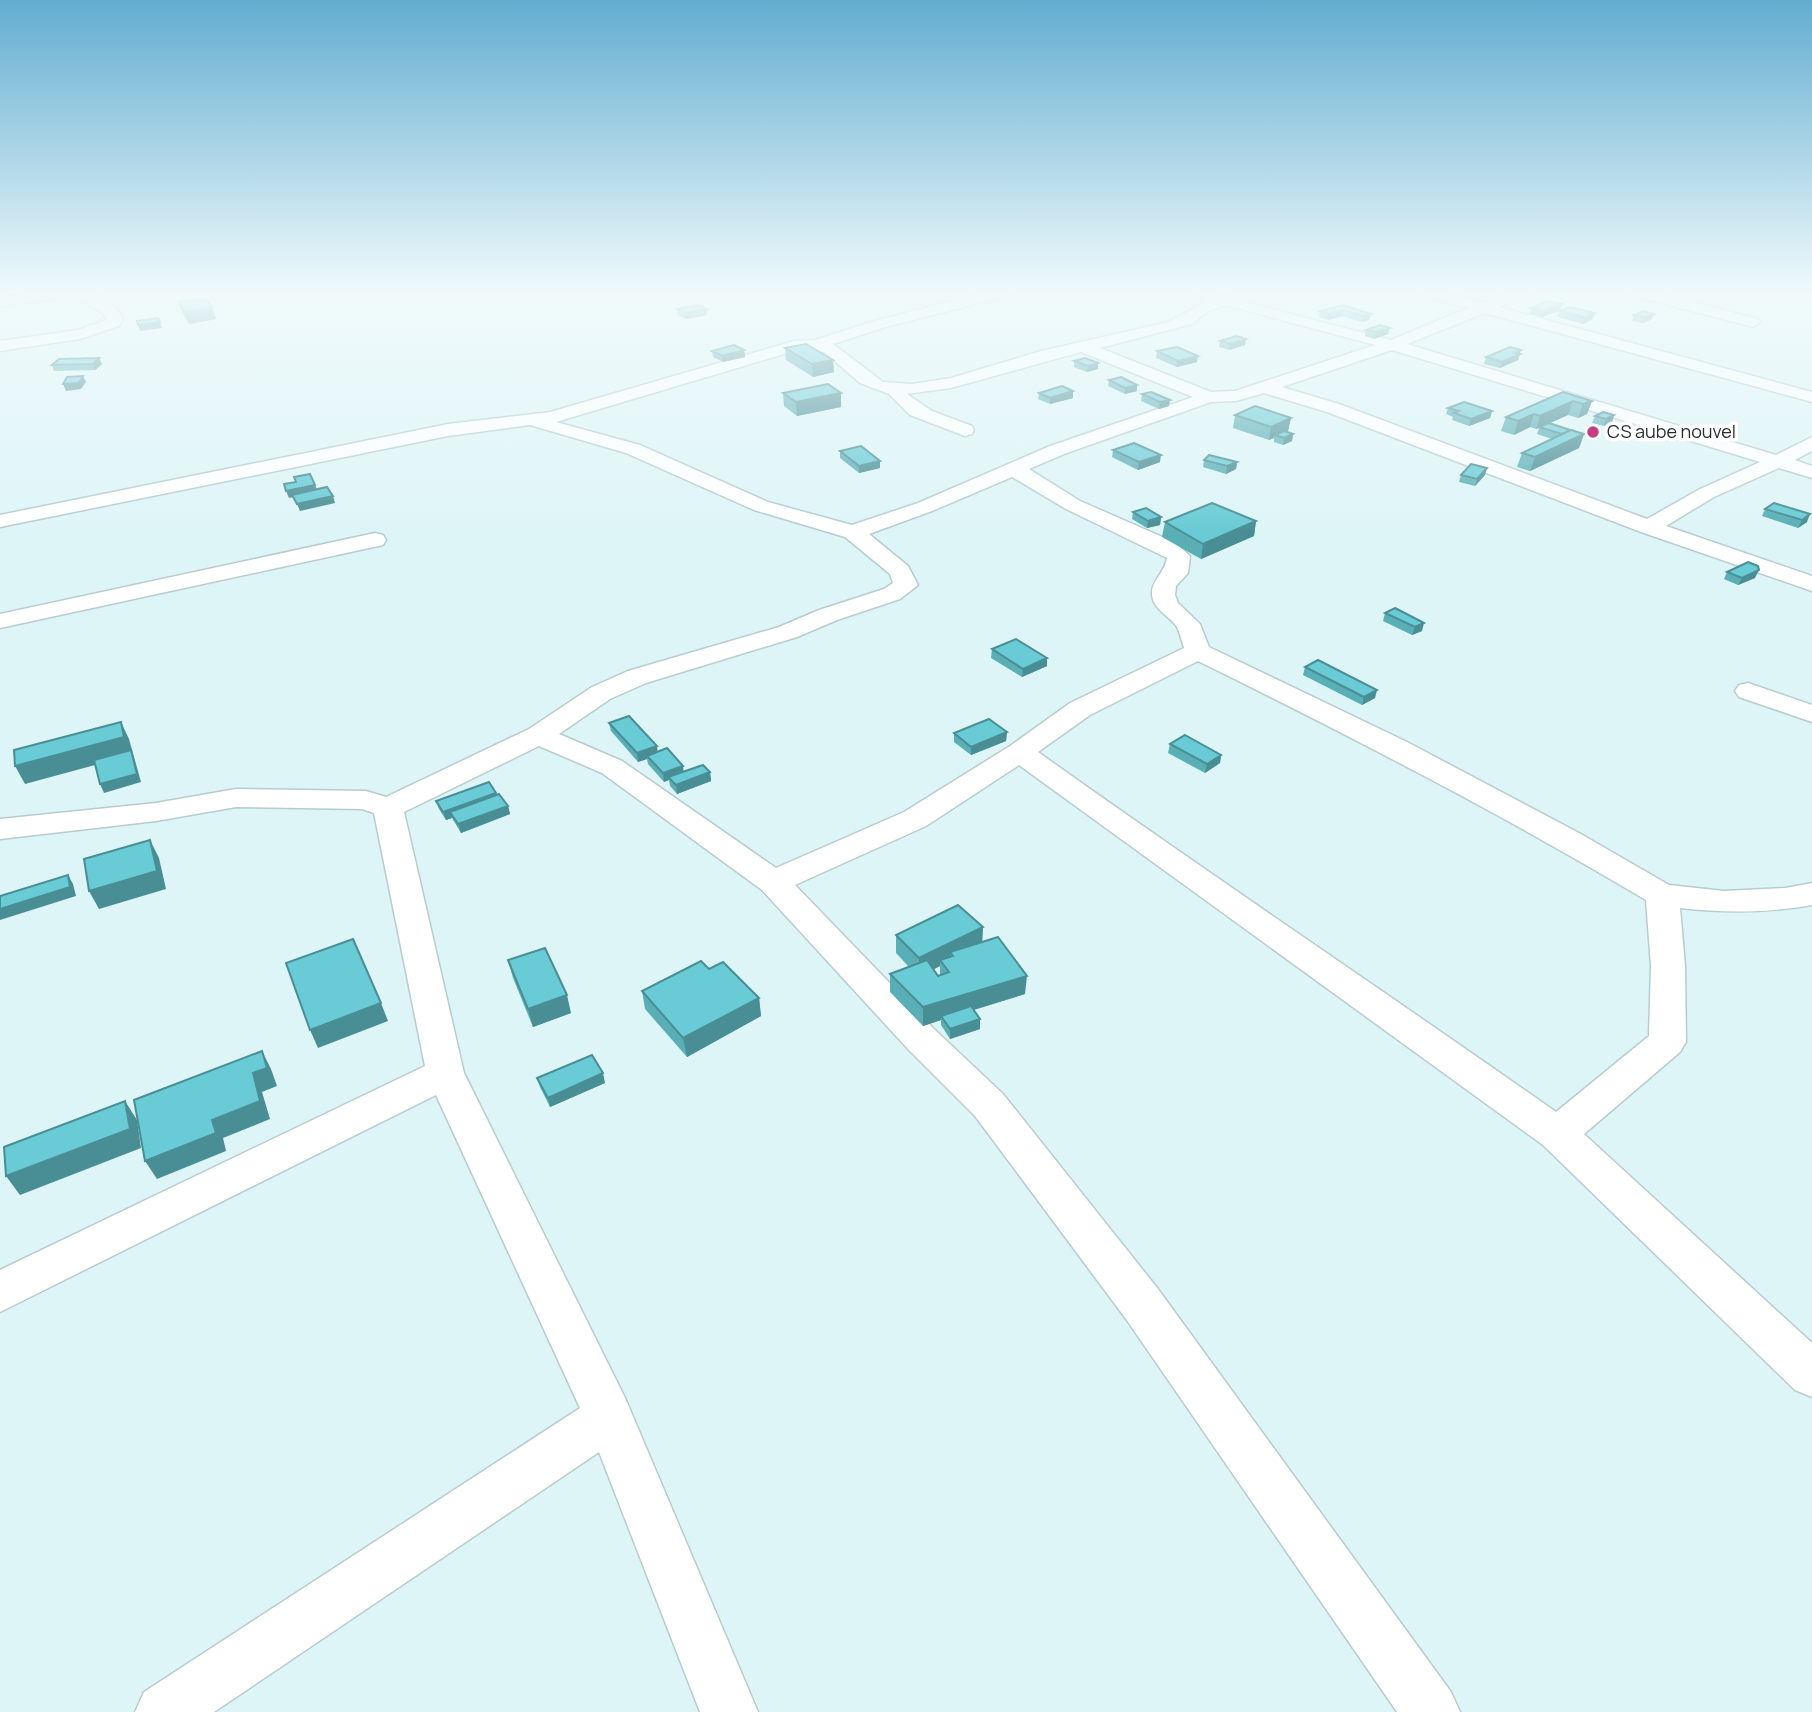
<svg xmlns="http://www.w3.org/2000/svg" width="1812" height="1712" font-family="Manrope,sans-serif">
<rect width="100%" height="100%" fill="#def5f7"/>
<g fill="none" stroke-linecap="round" stroke-linejoin="round">
<defs>
<g id="minor">
<path d="M47,291C77,291 105,289 123,318L119,326L80,339L0,351V341L78,330L107,320L103,313L75,296L0,306V298Z"/>
<path d="M992,291H1017L1015,294L886,327L833,344L883,382L912,384L951,378L1041,351L1164,323C1183,317 1192,307 1208,300L1198,295L1203,291L1391,340L1468,308L1417,294L1415,291H1439L1483,303L1516,291H1537L1499,307L1812,392V402L1485,313L1407,344L1776,455L1812,437V451L1795,460L1812,466V478L1779,468L1714,497L1666,526L1812,576V591L1641,532L1327,412L1264,393L1236,401L1211,402L1064,454L1029,469L1080,501L1174,542L1190,556L1188,573L1176,586L1175,595L1178,603L1200,624L1209,647L1407,742L1579,833L1669,885L1724,891L1785,888L1812,883V905C1767,913 1725,913 1680,908L1685,966L1686,1042L1680,1052L1584,1134L1812,1343V1397L1795,1390L1543,1145L1019,765L926,826L795,885L934,1029L1003,1094L1158,1289L1451,1692L1460,1712H1397L1126,1319L975,1116L908,1049L762,890L602,773L539,746L404,812L464,1073L626,1400L758,1712H700L599,1452L214,1712H135L144,1692L580,1408L436,1095L0,1312V1270L425,1066L374,813L362,809L236,807L156,821L0,839V819L156,803L236,789L366,791L386,797L529,729L592,687L628,671L779,627L819,610L884,589L893,583L890,574L845,537L754,510L626,453L530,425L448,436L0,527V515L448,424L550,412L794,341L815,340L874,321ZM1225,305L1375,345L1235,391L1211,392L1100,348L1192,324L1207,312ZM801,349L824,352L860,383L889,394L910,415L965,436L972,434L974,430L972,426L932,411L907,394L951,388L1081,352L1193,397L1050,446L918,503L852,525L768,502L640,445L556,422ZM1392,350L1760,462L1700,489L1647,519L1339,404L1282,387ZM1012,477L1066,509L1167,558C1165,572 1152,581 1152,592C1151,609 1169,615 1177,627C1180,633 1182,642 1184,648L1070,703L1010,746L904,812L776,868L622,761L559,734L610,699L646,683L797,637L837,620L900,599L918,585L908,566L869,534L932,511ZM1198,661C1350,736 1500,813 1646,900L1651,966L1649,1036L1556,1112C1384,991 1209,874 1038,752L1090,715Z"/>
<polygon points="1624,291 1649,291 1758,319 1761,322 1753,327 1626,294"/>
<polygon points="375,533 383,535 386,540 383,545 0,628 0,614"/>
<polygon points="1748,683 1812,705 1812,722 1739,697 1735,691 1739,685"/>
</g>
</defs>
<use href="#minor" stroke="#b7ccce" stroke-width="3"/>
<use href="#minor" fill="#fff" fill-rule="evenodd"/>
</g>
<g fill="#5aafb7" fill-rule="evenodd">
<polygon points="178,302 216,319 189,324 183,314"/>
<polygon points="1562,304 1560,310 1542,317 1529,314 1531,308"/>
<polygon points="1343,305 1369,320 1362,322 1342,316 1328,320 1319,317 1320,311"/>
<polygon points="677,309 707,309 707,315 686,319 678,315"/>
<polygon points="1560,311 1593,319 1583,324 1558,317"/>
<polygon points="1654,314 1652,319 1643,323 1632,321 1634,315"/>
<polygon points="1366,330 1388,334 1374,339 1365,336"/>
<polygon points="1246,339 1245,345 1229,350 1219,347 1220,341"/>
<polygon points="785,348 833,360 834,372 813,377 786,360"/>
<polygon points="744,350 745,357 723,362 713,357 712,351"/>
<polygon points="1157,351 1197,362 1177,367 1156,358"/>
<polygon points="1519,354 1518,360 1500,368 1484,364 1486,357"/>
<polygon points="99,358 102,364 95,370 54,371 52,365"/>
<polygon points="1074,361 1098,369 1087,372 1074,367"/>
<polygon points="1109,380 1137,385 1137,391 1125,394 1108,386"/>
<polygon points="1073,391 1073,398 1050,404 1038,399 1039,393"/>
<polygon points="1563,392 1592,401 1587,414 1578,418 1568,415 1550,423 1584,434 1579,448 1530,471 1517,467 1522,453 1552,439 1537,434 1539,428 1536,429 1530,427 1514,435 1501,431 1506,417"/>
<polygon points="783,393 841,407 797,416 784,406"/>
<polygon points="1142,394 1169,406 1159,409 1141,401"/>
<polygon points="1448,408 1492,411 1490,418 1469,426 1452,420 1453,417 1446,414"/>
<polygon points="1235,415 1291,418 1288,431 1287,432 1293,434 1292,441 1283,445 1274,442 1274,438 1269,440 1233,428"/>
<polygon points="1614,415 1612,422 1604,426 1592,423 1595,416"/>
<polygon points="1113,450 1160,462 1138,470 1112,457"/>
<polygon points="840,451 880,468 859,473 840,458"/>
<polygon points="1204,460 1237,462 1236,469 1226,474 1203,467"/>
<polygon points="1461,475 1485,475 1475,486 1459,482"/>
<polygon points="1765,509 1807,522 1798,528 1762,516"/>
<polygon points="1133,512 1161,517 1160,525 1147,528 1132,519"/>
<polygon points="1256,521 1254,536 1201,559 1162,537 1165,522"/>
<polygon points="1727,572 1755,578 1738,585 1724,579"/>
<polygon points="1385,613 1422,631 1412,635 1383,621"/>
<polygon points="992,649 1047,658 1047,666 1022,677 991,658"/>
<polygon points="1305,667 1375,698 1362,705 1303,675"/>
<polygon points="609,723 658,752 683,772 710,772 711,781 677,794 670,786 669,780 664,782 648,764 647,759 638,762 611,731"/>
<polygon points="1007,732 1006,741 971,755 954,742 954,733"/>
<polygon points="1170,744 1221,755 1220,763 1205,773 1168,753"/>
<polygon points="497,795 508,806 510,814 461,833 452,818 446,820 439,809 436,801"/>
<path d="M983,927L982,942L1025,994L974,1010L980,1019V1029L950,1039L941,1025V1020L923,1026L890,992V974L909,967L896,953V935ZM940,966V975L938,976L934,969Z"/>
<polygon points="508,960 571,1013 533,1027 513,978"/>
<polygon points="709,969 759,998 761,1016 687,1057 645,1009 642,991"/>
<polygon points="537,1078 605,1083 550,1107 540,1087"/>
</g>
<g fill="#4a8e95">
<polygon points="1562,304 1560,310 1542,317 1544,311"/>
<polygon points="212,307 216,319 189,324 185,312"/>
<polygon points="707,309 707,315 686,319 686,313"/>
<polygon points="1343,310 1342,316 1328,320 1329,314"/>
<polygon points="1595,313 1593,319 1583,324 1585,318"/>
<polygon points="1371,314 1369,320 1362,322 1363,316"/>
<polygon points="1654,314 1652,319 1643,323 1645,317"/>
<polygon points="160,322 162,328 140,331 138,325"/>
<polygon points="1390,328 1388,334 1374,339 1376,332"/>
<polygon points="1246,339 1245,345 1229,350 1230,344"/>
<polygon points="744,350 745,357 723,362 722,356"/>
<polygon points="1521,350 1518,360 1500,368 1502,362 1515,353"/>
<polygon points="1198,356 1197,362 1177,367 1178,361"/>
<polygon points="99,358 102,364 95,370 93,364"/>
<polygon points="833,360 834,372 813,377 812,364"/>
<polygon points="1098,363 1098,369 1087,372 1088,366"/>
<polygon points="83,376 86,382 81,389 66,391 63,384"/>
<polygon points="1137,385 1137,391 1125,394 1125,388"/>
<polygon points="1073,391 1073,398 1050,404 1050,398"/>
<polygon points="841,393 841,407 797,416 796,402"/>
<polygon points="1170,400 1169,406 1159,409 1160,402"/>
<polygon points="1573,401 1568,415 1536,429 1540,416"/>
<polygon points="1592,401 1587,414 1578,418 1583,404"/>
<polygon points="1492,411 1490,418 1469,426 1471,419"/>
<polygon points="1534,414 1530,427 1514,435 1518,421"/>
<polygon points="1614,415 1612,422 1604,426 1606,419"/>
<polygon points="1291,418 1288,431 1278,436 1275,435 1274,438 1269,440 1271,427"/>
<polygon points="1293,434 1292,441 1283,445 1284,438"/>
<polygon points="1584,434 1579,448 1530,471 1535,457"/>
<polygon points="1161,455 1160,462 1138,470 1139,462"/>
<polygon points="880,461 880,468 859,473 859,466"/>
<polygon points="1237,462 1236,469 1226,474 1227,466"/>
<polygon points="1487,468 1485,475 1475,486 1477,479"/>
<polygon points="315,485 318,492 289,498 286,491"/>
<polygon points="333,496 335,503 300,511 297,504"/>
<polygon points="1810,514 1807,522 1798,528 1802,520"/>
<polygon points="1161,517 1160,525 1147,528 1148,521"/>
<polygon points="1256,521 1254,536 1201,559 1203,544"/>
<polygon points="1759,570 1755,578 1738,585 1742,578"/>
<polygon points="1424,623 1422,631 1412,635 1415,627"/>
<polygon points="1047,658 1047,666 1022,677 1023,669"/>
<polygon points="1377,690 1375,698 1362,705 1364,697"/>
<polygon points="121,722 129,739 141,782 104,793 100,784 132,755 25,784 15,766"/>
<polygon points="1007,732 1006,741 971,755 971,747"/>
<polygon points="657,746 658,755 647,756 647,759 638,762 637,753"/>
<polygon points="1221,755 1220,763 1205,773 1207,764"/>
<polygon points="683,766 684,775 668,777 669,780 664,782 663,773"/>
<polygon points="710,772 711,781 677,794 676,785"/>
<polygon points="496,793 498,802 450,812 452,818 446,820 443,812"/>
<polygon points="508,806 510,814 461,833 458,824"/>
<polygon points="150,840 159,858 166,889 99,909 89,891"/>
<polygon points="68,875 73,884 76,896 0,920 0,909"/>
<polygon points="983,927 982,945 953,956 950,952 950,961 940,960 940,966 919,977 919,958"/>
<polygon points="1027,976 1025,994 943,1019 941,1016 941,1020 923,1026 923,1007"/>
<polygon points="567,995 571,1013 533,1027 528,1009"/>
<polygon points="759,998 761,1016 687,1057 683,1038"/>
<polygon points="381,1003 388,1021 318,1048 310,1030"/>
<polygon points="980,1019 980,1029 950,1039 950,1029"/>
<polygon points="262,1051 271,1069 277,1086 262,1092 270,1119 223,1138 226,1151 157,1179 145,1161 212,1120"/>
<polygon points="603,1073 605,1083 550,1107 548,1098"/>
<polygon points="125,1101 137,1120 141,1148 20,1195 6,1176"/>
</g>
<g fill="#69cbd5" stroke="#4a8e95" stroke-width="2">
<polygon points="205,298 212,307 185,312 178,302"/>
<polygon points="1548,301 1562,304 1544,311 1531,308"/>
<polygon points="698,305 707,309 686,313 677,309"/>
<polygon points="1343,305 1371,314 1363,316 1343,310 1329,314 1320,311"/>
<polygon points="1570,307 1595,313 1585,318 1560,311"/>
<polygon points="1643,311 1654,314 1645,317 1634,315"/>
<polygon points="158,318 160,322 138,325 137,321"/>
<polygon points="1380,325 1390,328 1376,332 1366,330"/>
<polygon points="1236,336 1246,339 1230,344 1220,341"/>
<polygon points="806,344 833,360 812,364 785,348"/>
<polygon points="734,345 744,350 722,356 712,351"/>
<polygon points="1177,347 1198,356 1178,361 1157,351"/>
<polygon points="1510,347 1521,350 1515,353 1520,354 1502,362 1486,357"/>
<polygon points="99,358 93,364 52,365 59,359"/>
<polygon points="1085,358 1098,363 1088,366 1074,361"/>
<polygon points="83,376 79,383 63,384 67,377"/>
<polygon points="1121,377 1137,385 1125,388 1109,380"/>
<polygon points="828,384 841,393 796,402 783,393"/>
<polygon points="1062,386 1073,391 1050,398 1039,393"/>
<polygon points="1151,392 1170,400 1160,402 1142,394"/>
<polygon points="1563,392 1592,401 1583,404 1573,401 1540,416 1534,414 1518,421 1506,417"/>
<polygon points="1464,402 1492,411 1471,419 1454,413 1459,411 1448,408"/>
<polygon points="1255,406 1291,418 1271,427 1235,415"/>
<polygon points="1603,412 1614,415 1606,419 1595,416"/>
<polygon points="1549,423 1576,432 1571,430 1562,434 1539,427"/>
<polygon points="1571,430 1584,434 1535,457 1522,453"/>
<polygon points="1284,431 1293,434 1284,438 1275,435"/>
<polygon points="1134,443 1161,455 1139,462 1113,450"/>
<polygon points="861,446 880,461 859,466 840,451"/>
<polygon points="1209,455 1237,462 1227,466 1204,460"/>
<polygon points="1471,464 1487,468 1477,479 1461,475"/>
<polygon points="310,474 315,485 286,491 284,484 296,482 294,477"/>
<polygon points="327,487 333,496 297,504 292,495"/>
<polygon points="1212,503 1256,521 1203,544 1165,522"/>
<polygon points="1774,503 1810,514 1802,520 1765,509"/>
<polygon points="1146,508 1161,517 1148,521 1133,512"/>
<polygon points="1748,562 1758,566 1759,570 1742,578 1727,572"/>
<polygon points="1395,608 1424,623 1415,627 1385,613"/>
<polygon points="1016,639 1047,658 1023,669 992,649"/>
<polygon points="1318,660 1377,690 1364,697 1305,667"/>
<polygon points="629,716 657,746 637,753 609,723"/>
<polygon points="989,719 1007,732 971,747 954,733"/>
<polygon points="121,722 124,737 15,766 14,750"/>
<polygon points="1185,735 1221,755 1207,764 1170,744"/>
<polygon points="667,748 683,766 663,773 647,756"/>
<polygon points="131,750 137,774 100,784 94,760"/>
<polygon points="703,765 710,772 676,785 668,777"/>
<polygon points="489,782 496,793 443,812 436,801"/>
<polygon points="499,794 508,806 458,824 450,812"/>
<polygon points="150,840 157,871 89,891 84,859"/>
<polygon points="68,875 70,887 0,909 0,896"/>
<polygon points="958,905 983,927 919,958 896,935"/>
<polygon points="998,937 1027,976 923,1007 890,974 927,960 938,976 949,972 940,960 953,956 950,952"/>
<polygon points="353,939 381,1003 310,1030 286,963"/>
<polygon points="545,948 567,995 528,1009 508,960"/>
<polygon points="701,961 709,969 723,962 759,998 683,1038 642,991"/>
<polygon points="971,1006 980,1019 950,1029 941,1016"/>
<polygon points="262,1051 267,1068 253,1073 260,1101 212,1120 216,1133 145,1161 134,1100"/>
<polygon points="592,1055 603,1073 548,1098 537,1078"/>
<polygon points="125,1101 130,1129 6,1176 4,1147"/>
</g>
<linearGradient id="sky" x2="0" y2="1"><stop stop-color="#63add0"/><stop offset="0.55" stop-color="#f0fafb"/><stop offset="1" stop-color="#f0fafb" stop-opacity="0"/></linearGradient>
<rect width="1812" height="531" fill="url(#sky)"/>
<circle fill="#c43f81" stroke="#fff" stroke-width="2.5" cx="1593" cy="432" r="7"/>
<g text-anchor="middle" stroke-width="7" stroke-linejoin="round" paint-order="stroke">
<g font-size="18" fill="#262e2f" stroke="#fff" text-anchor="start">
<text x="1607" y="438">CS aube nouvel</text>
</g>
</g>
</svg>
